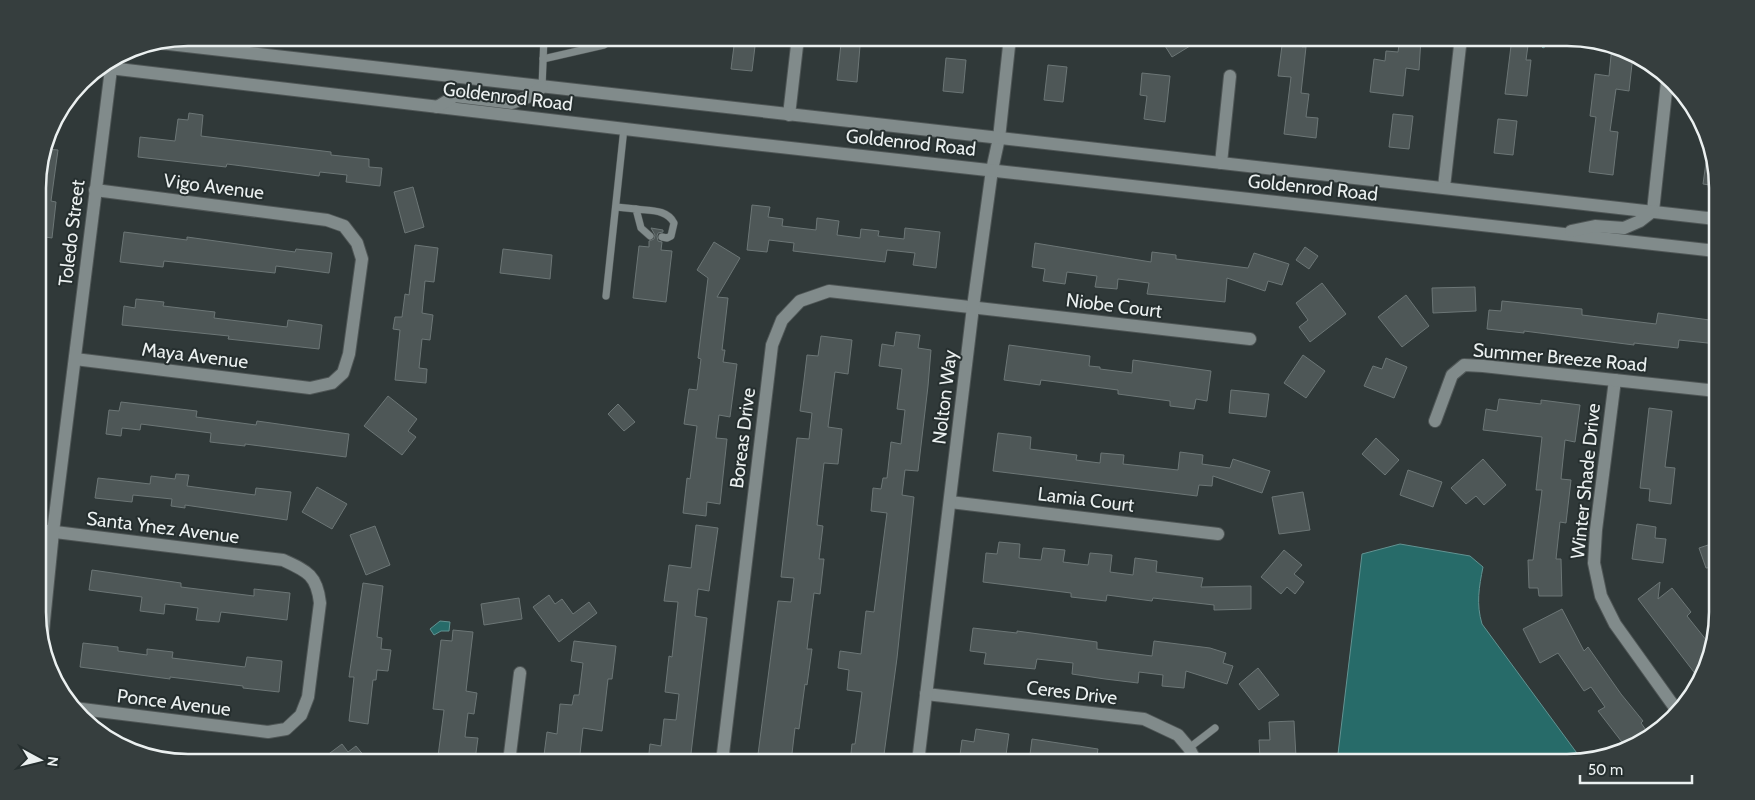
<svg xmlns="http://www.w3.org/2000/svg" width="1755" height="800" font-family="Cabin,sans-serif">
<rect width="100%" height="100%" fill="#303939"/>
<g fill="#276b69" stroke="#629392">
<polygon points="1538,37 1559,37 1559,38 1543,48 1538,42"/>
<path d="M1400,544L1470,556L1483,567C1479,587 1476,604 1482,624L1582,760L1577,762H1337L1362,554Z"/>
<polygon points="440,621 450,622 449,631 441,631 434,635 430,629"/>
</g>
<g fill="#4e5757" stroke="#6c7676">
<polygon points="735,38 756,38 752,71 731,69"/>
<polygon points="1160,38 1203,38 1172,57"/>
<polygon points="1283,38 1303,38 1302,47 1306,47 1301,93 1309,94 1306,117 1318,118 1316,138 1284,134 1291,77 1278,76"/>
<polygon points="1400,38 1421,38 1419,70 1406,68 1403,96 1370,92 1374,59 1385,61 1386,51 1398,52"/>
<polygon points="1512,38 1529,38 1526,60 1531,60 1527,96 1505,94"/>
<polygon points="841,44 860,46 857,82 837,80"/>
<polygon points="1612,46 1625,49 1633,55 1629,91 1616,89 1610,131 1618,132 1613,175 1589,172 1596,117 1590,116 1595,74 1609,76"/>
<polygon points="946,58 966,60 963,93 943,91"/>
<polygon points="1048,65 1067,67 1063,102 1044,100"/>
<polygon points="1142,73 1170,76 1165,122 1144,119 1147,96 1140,95"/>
<polygon points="189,113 203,115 201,136 331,152 331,155 369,159 369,167 382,168 380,186 346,182 347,175 320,172 319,176 227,164 226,167 138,157 140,137 175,141 178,119 188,120"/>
<polygon points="1393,114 1413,116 1409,149 1389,147"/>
<polygon points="1498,119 1517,121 1513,155 1494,153"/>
<polygon points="1708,148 1716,168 1716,186 1703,184"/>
<polygon points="46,149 58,150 51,201 56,202 52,238 38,236 38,178"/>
<polygon points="413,187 424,227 405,233 394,192"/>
<polygon points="752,205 770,207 768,217 783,219 782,226 816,230 817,218 839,221 837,235 860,238 861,229 879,231 878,236 904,239 905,228 940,232 936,268 913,265 915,253 887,250 885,262 793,251 794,243 769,240 767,252 747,250"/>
<polygon points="651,228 663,230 663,232 658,233 657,236 658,241 662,242 661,250 672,251 666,302 633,298 639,246 649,247 649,241 654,239 655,235"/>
<polygon points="124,232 187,240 187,237 295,252 296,249 332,253 329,273 276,266 275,273 164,261 163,267 120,262"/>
<polygon points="714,242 740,258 717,297 728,298 722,350 725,350 723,362 737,364 730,417 719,415 716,438 727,439 720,504 707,502 706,516 683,513 687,478 690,479 697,426 684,424 689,389 697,390 701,359 698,358 708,278 697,270"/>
<polygon points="1035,243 1151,262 1152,252 1176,255 1176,259 1248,268 1254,253 1289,264 1282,285 1268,281 1265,291 1227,278 1225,302 1147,294 1149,283 1118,279 1117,289 1095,287 1097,276 1067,272 1065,284 1043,281 1045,269 1032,267"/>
<polygon points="415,245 438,248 434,282 425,281 422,313 433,315 430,340 422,339 419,368 427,369 426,383 395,380 400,330 393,329 395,317 402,317 405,294 409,295"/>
<polygon points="1305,247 1318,256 1309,269 1296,260"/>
<polygon points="503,249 552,255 550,279 500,273"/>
<polygon points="1322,283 1346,314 1310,342 1299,327 1308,320 1296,303"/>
<polygon points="1475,287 1476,311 1433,313 1432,288"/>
<polygon points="1406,295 1429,326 1402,347 1378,317"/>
<polygon points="136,299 164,302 163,306 215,312 214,318 287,327 288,320 322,325 319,349 228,339 229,336 122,325 124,306 135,308"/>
<polygon points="1502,301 1582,309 1582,315 1656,324 1658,313 1717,321 1717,344 1679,340 1678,348 1634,343 1634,345 1524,331 1524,333 1487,329 1489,310 1501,311"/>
<polygon points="896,332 920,335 918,348 931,350 928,386 918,471 905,470 902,495 914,497 897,658 883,762 850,762 852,744 855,744 862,692 847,690 849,670 838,668 840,651 861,654 866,611 874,612 887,513 871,511 873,488 881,489 883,478 887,478 891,442 901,444 905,410 897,409 902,369 879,366 882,344 894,346"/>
<polygon points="821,336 852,340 848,374 835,372 828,427 842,429 838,464 824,463 817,525 823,526 819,559 824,559 820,594 814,593 807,649 812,649 807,685 805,684 799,729 795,728 791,762 757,762 778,601 791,602 794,578 781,577 797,438 809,439 812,413 800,411 804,380 807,355 818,356"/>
<polygon points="1009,345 1090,356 1089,366 1100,367 1100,369 1132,373 1133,360 1211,371 1207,401 1196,399 1194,409 1170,406 1170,401 1118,394 1118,390 1041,380 1040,385 1004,380"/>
<polygon points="1303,355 1325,371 1306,398 1284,383"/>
<polygon points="1386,358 1407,367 1394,398 1364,386 1373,366 1382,369"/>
<polygon points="1231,390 1269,394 1266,417 1229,413"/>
<polygon points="388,396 417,419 408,431 416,437 402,455 364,426"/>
<polygon points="1499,399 1541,404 1541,400 1580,405 1575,442 1565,440 1561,479 1571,480 1566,523 1560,522 1556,559 1561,559 1562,596 1539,596 1538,588 1529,588 1528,560 1533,560 1542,490 1536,490 1542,437 1483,430 1486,409 1497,411"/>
<polygon points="121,402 197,411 196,417 256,425 257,421 349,434 346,457 245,444 245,446 210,442 211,433 141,424 140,430 122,428 121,436 106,434 109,410 119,411"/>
<polygon points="618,404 635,422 624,431 608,414"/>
<polygon points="1649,408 1672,411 1665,467 1675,468 1671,504 1649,501 1650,489 1640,488"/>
<polygon points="998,433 1031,437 1030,449 1077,455 1076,460 1100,463 1101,453 1124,455 1123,464 1178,470 1180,452 1203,455 1202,464 1230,468 1233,459 1270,471 1262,493 1213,476 1212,486 1199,485 1197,496 993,471"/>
<polygon points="1376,438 1399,460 1385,475 1362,454"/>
<polygon points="1483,459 1506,485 1484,505 1476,496 1466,504 1451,488"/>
<polygon points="1408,470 1442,482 1433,507 1400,495"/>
<polygon points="176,474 189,475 187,486 255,495 256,488 291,492 287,520 185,505 185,508 171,506 172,499 133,495 132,502 95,498 98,478 150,484 151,476 175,479"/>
<polygon points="317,487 347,504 332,529 302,512"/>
<polygon points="1303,492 1310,530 1279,534 1272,497"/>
<polygon points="1637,524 1656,527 1655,538 1666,539 1663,563 1632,559"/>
<polygon points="696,525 718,528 709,591 698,589 695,616 707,618 690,762 648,762 650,744 661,746 664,719 676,720 679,694 665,692 669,656 672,657 678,602 664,601 669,565 691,568"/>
<polygon points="375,526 390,565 366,575 350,535"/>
<polygon points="999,542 1020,544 1019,558 1041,560 1043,548 1065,550 1063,562 1088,565 1090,553 1112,555 1110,572 1133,575 1135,558 1157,561 1156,572 1203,578 1201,587 1251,586 1251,609 1214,610 1214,605 1153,598 1152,601 1107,595 1106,601 1071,597 1071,593 983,582 986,553 997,554"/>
<polygon points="1717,542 1717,567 1706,568 1699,548"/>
<polygon points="1284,550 1302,565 1294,574 1304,582 1295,594 1287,587 1281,594 1261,577"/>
<polygon points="92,570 181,583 181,587 254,596 254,589 290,593 287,620 221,612 219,622 196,620 198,608 165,604 164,614 140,611 142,597 89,590"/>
<polygon points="1660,582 1658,599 1672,588 1691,612 1687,616 1711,646 1706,670 1700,680 1638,599"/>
<polygon points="363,583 383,586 377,637 382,638 381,649 391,650 388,671 377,670 376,680 373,680 368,724 349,721 354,677 349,677"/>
<polygon points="549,595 555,604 562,599 573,614 589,602 597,613 559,642 533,607"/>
<polygon points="519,598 522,619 484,625 481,604"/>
<polygon points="1562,609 1584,651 1588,647 1621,694 1643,721 1641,723 1651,737 1625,746 1598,711 1605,707 1591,687 1584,691 1558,653 1540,663 1523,629"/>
<polygon points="973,628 1017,633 1017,631 1097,642 1097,649 1152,656 1154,641 1210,648 1226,653 1223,663 1233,666 1227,684 1186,671 1184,688 1162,686 1163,675 1139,672 1138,683 1105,679 1072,674 1073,663 1037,659 1035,669 984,664 986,653 970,651"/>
<polygon points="453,630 473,632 466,691 477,693 474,714 468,713 465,737 478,738 475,760 438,756 444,710 433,709 441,640 452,641"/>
<polygon points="574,641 616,646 612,679 608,679 602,731 583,728 579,762 555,762 556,756 544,755 547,732 557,734 560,704 572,705 574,695 579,695 583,663 571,661"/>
<polygon points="83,643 118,647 118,651 147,655 147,649 173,652 172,658 245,667 247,657 282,661 279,692 243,688 243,686 170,677 170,679 80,667"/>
<polygon points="1258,668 1279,695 1259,710 1239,684"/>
<polygon points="1294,721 1296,757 1260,759 1259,740 1270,740 1269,722"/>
<polygon points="976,729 1009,734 1005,762 959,762 962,740 974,742"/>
<polygon points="1032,739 1098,749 1096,762 1029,762"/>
<polygon points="342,744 348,752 356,746 369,762 318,762"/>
</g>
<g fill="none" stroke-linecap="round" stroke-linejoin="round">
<defs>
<g id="service">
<polyline points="543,59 604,45 616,37"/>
<polyline points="542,87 544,37"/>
<polyline points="616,207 636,209 641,228 650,236"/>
<path d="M636,209C650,211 667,209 674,223L671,236L667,238L662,237"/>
<polyline points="606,296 624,128"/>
<polyline points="1189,748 1215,728"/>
</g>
<g id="minor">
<polyline points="789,115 798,37"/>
<polyline points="1221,163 1230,76"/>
<polyline points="1653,211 1667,82"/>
<polyline points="75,359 310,388 332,383 343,373 349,354 362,259 357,243 344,226 327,220 95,190"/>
<polyline points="1615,380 1596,530 1594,563 1601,596 1615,624 1678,712"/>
<polyline points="1435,421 1452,375 1464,365 1483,366 1717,391"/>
<polyline points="950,502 1218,534"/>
<path d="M39,530L283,560C307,571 317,575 320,603L308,697L301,715L286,729L268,732L74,708"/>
<polyline points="42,641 53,532 111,69"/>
<polyline points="926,694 1144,719 1178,735 1189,748 1196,762"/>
<polyline points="509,762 520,673"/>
<polyline points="722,762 772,345 782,320 800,301 829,291 1250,339"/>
<polyline points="918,762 973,307 992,170 999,138 1010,37"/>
</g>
<polyline id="tertiary" points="1444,187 1461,37"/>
<g id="secondary">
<polyline points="160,43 1716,219"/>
<polyline points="101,67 718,140 1716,251"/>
<polyline points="437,107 455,96 512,103 528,97 542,87"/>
<polyline points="1571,231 1595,226 1624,228 1640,221 1653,211"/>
</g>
</defs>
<use href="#service" stroke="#4f5656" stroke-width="8"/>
<use href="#minor" stroke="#4f5656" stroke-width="14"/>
<use href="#tertiary" stroke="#4f5656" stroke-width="14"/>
<use href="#secondary" stroke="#4f5656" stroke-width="14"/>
<use href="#service" stroke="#818b8b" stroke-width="7"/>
<use href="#minor" stroke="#818b8b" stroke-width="12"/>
<use href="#tertiary" stroke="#818b8b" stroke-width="12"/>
<use href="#secondary" stroke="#818b8b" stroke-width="12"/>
</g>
<g text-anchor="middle" stroke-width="4" stroke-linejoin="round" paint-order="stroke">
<g font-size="19" fill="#ebf0f0" stroke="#262f2f">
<text transform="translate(508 96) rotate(7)" y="7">Goldenrod Road</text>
<text transform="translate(911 142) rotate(6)" y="7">Goldenrod Road</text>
<text transform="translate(214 186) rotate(7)" y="7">Vigo Avenue</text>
<text transform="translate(1313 187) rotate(6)" y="7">Goldenrod Road</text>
<text transform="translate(71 233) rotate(-83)" y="7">Toledo Street</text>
<text transform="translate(1114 305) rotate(7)" y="7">Niobe Court</text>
<text transform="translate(195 355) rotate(7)" y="7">Maya Avenue</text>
<text transform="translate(1560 357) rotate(5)" y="7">Summer Breeze Road</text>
<text transform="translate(944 397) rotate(-83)" y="7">Nolton Way</text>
<text transform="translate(742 438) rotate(-83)" y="7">Boreas Drive</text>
<text transform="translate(1585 481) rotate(-84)" y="7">Winter Shade Drive</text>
<text transform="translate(1086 499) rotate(7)" y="7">Lamia Court</text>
<text transform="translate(163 527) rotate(7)" y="7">Santa Ynez Avenue</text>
<text transform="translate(1072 692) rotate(7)" y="7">Ceres Drive</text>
<text transform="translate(174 702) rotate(7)" y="7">Ponce Avenue</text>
</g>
</g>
<path d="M0 0H1755V800H0ZM188 46H1567A142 142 0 0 1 1709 188V612A142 142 0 0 1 1567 754H188A142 142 0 0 1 46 612V188A142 142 0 0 1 188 46Z" fill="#363e3e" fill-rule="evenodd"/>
<path fill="none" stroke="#ebf0f0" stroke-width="2.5" d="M188 46H1567A142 142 0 0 1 1709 188V612A142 142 0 0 1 1567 754H188A142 142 0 0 1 46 612V188A142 142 0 0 1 188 46Z"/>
<g transform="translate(40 760) rotate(97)" stroke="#262f2f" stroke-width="4" paint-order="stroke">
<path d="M0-4L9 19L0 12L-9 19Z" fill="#ebf0f0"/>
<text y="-8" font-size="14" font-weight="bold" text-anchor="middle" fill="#ebf0f0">N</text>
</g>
<path d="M1580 775v8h112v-8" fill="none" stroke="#ebf0f0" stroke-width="2.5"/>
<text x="1588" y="775" font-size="15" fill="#ebf0f0" stroke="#262f2f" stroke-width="4" paint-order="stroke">50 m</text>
</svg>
